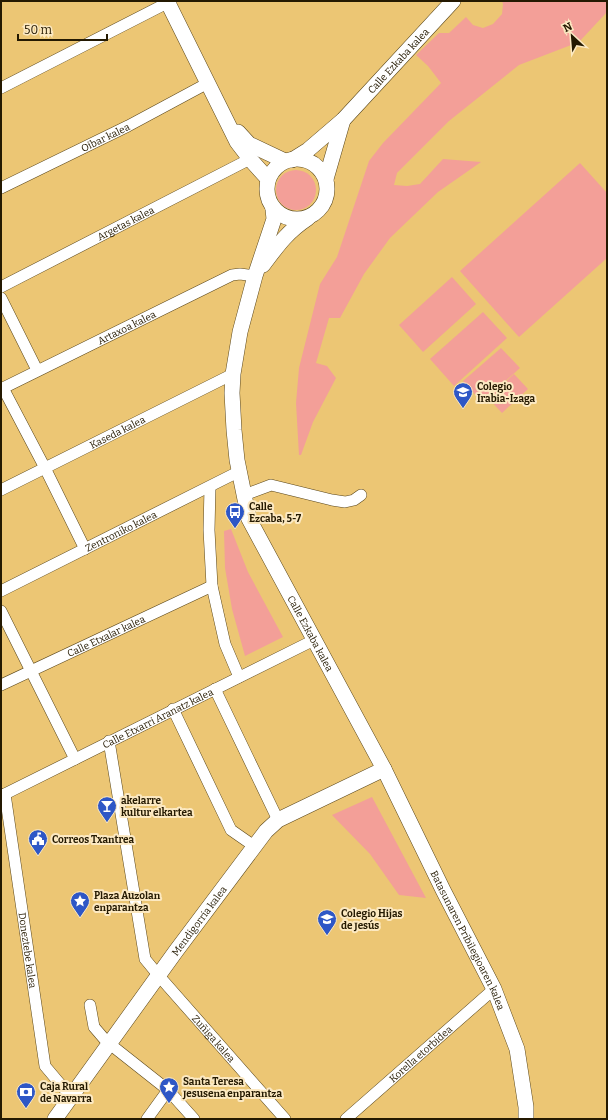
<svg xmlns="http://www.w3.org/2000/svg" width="608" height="1120" font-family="Bitter,serif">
<rect width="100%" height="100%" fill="#ecc674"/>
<g fill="#f39f98">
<polygon points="502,1 607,1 607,12 579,42 519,65 449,121 397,173 394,185 407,186 420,184 443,159 481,162 438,192 390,238 364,274 340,318 329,318 316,363 327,366 336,378 313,422 301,455 299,455 296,403 299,368 320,284 337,257 369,161 383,143 441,83 428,66 416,55 439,33 449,33 466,17 473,25 483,28 493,24 502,14 503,4"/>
<polygon points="580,163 607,193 607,258 519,337 460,271"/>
<circle cx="296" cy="190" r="20"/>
<polygon points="452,277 476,304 423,352 399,325"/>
<polygon points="483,312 507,338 454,386 430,359"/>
<polygon points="501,348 520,368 482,402 463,381"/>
<polygon points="514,374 528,389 502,413 488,398"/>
<polygon points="231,529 248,572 283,637 245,656 232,609 225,568 224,531"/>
<polygon points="372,797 426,898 399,895 370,854 332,815"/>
</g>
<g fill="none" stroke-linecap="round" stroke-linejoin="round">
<defs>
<g id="street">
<polyline points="1,88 171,1"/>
<path id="s1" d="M1,188L128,126L208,83"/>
<path id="s2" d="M1,287L250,159"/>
<polyline points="1,298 37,370"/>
<polyline points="3,388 45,468 85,549"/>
<path id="s3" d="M1,389L232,275L240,274L255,276"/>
<polyline points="210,487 209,530 212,586 225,644 239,677"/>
<path id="s4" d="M1,490L233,374"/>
<polyline points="244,495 271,485 332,500 345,502 354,500 361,495"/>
<path id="s5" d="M1,591L240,471"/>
<polyline points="1,611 75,759"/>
<path id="s6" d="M1,685L212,586"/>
<polyline points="215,689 278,820"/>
<polyline points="173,709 231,830 254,846"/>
<path id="s7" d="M109,741L145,959L159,976L285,1119"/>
<path id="s8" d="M5,794L45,1066L72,1098"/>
<path id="s9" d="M1,796L314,640"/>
<polyline points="90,1005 94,1027 106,1041 168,1090 194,1119"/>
<polyline points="147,1119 168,1090"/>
<path id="s10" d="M346,1119L494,989"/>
</g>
<g id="secondary">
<polyline points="167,1 237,142 250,159 268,179"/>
<polyline points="238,132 249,144 285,161"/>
<circle cx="297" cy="189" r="30"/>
<path id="s11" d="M292,160L308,150L343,120L453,1"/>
<polyline points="326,179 343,120"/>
<path id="s12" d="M273,209L274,219L255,276L240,332L233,374L232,393L234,430L237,460L249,519L384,769L443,890L494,989L517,1049L526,1107V1119"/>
<path d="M263,265C278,245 287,232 308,218"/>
<path id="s13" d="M55,1119L176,951L266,831L278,820L384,769"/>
</g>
</defs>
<use href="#street" stroke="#5a461a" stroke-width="12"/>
<use href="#secondary" stroke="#5a461a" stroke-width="16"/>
<use href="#street" stroke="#fff" stroke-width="11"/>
<use href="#secondary" stroke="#fff" stroke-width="15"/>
</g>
<defs>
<symbol id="school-pin" viewBox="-11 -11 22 30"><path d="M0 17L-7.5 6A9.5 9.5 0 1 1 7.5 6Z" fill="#2e57c6" stroke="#fce9c2"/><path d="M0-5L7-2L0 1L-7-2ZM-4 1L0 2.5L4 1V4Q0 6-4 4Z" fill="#fff"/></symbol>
<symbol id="bus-pin" viewBox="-11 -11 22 30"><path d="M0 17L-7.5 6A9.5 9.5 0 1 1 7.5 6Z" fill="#2e57c6" stroke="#fce9c2"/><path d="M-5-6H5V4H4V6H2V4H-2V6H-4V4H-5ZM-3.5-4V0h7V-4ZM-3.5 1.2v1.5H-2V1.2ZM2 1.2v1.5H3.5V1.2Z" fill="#fff"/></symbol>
<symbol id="bar-pin" viewBox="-11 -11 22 30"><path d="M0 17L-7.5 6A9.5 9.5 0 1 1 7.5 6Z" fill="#2e57c6" stroke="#fce9c2"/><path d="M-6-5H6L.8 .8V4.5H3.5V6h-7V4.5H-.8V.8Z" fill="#fff"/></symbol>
<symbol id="civic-pin" viewBox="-11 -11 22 30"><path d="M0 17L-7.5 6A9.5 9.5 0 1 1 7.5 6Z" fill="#2e57c6" stroke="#fce9c2"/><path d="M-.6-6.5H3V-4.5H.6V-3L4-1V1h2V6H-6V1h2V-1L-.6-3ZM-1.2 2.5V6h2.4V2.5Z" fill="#fff"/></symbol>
<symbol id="sight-pin" viewBox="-11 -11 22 30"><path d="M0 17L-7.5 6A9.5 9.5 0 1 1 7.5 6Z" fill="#2e57c6" stroke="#fce9c2"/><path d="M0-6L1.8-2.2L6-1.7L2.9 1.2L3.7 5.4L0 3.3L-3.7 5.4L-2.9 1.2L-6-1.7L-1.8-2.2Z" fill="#fff"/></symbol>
<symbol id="bank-pin" viewBox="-11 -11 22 30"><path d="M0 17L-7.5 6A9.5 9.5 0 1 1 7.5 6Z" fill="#2e57c6" stroke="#fce9c2"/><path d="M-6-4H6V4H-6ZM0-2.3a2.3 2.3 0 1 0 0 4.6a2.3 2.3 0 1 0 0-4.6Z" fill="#fff"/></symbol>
</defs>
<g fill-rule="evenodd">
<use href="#school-pin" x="452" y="381" width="22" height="30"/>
<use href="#bus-pin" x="224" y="501" width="22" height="30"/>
<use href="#bar-pin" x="96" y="795" width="22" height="30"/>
<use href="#civic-pin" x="27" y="828" width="22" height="30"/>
<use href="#sight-pin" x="69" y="890" width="22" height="30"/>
<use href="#school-pin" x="316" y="908" width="22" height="30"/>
<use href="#sight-pin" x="158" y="1076" width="22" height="30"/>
<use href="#bank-pin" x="15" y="1081" width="22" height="30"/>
</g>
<g text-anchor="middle" stroke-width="4" stroke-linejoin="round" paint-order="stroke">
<g font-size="10" fill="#241901" stroke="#fce9c2">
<text dy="4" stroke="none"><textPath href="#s11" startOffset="146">Calle Ezkaba kalea</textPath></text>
<text dy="4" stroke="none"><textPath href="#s1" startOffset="116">Oibar kalea</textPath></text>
<text dy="4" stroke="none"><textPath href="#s2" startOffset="140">Argetas kalea</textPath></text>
<text dy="4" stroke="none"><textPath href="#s3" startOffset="140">Artaxoa kalea</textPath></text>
<text dy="4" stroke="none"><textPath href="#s4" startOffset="130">Kaseda kalea</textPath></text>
<text dy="4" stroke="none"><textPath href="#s5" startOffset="134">Zentroniko kalea</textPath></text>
<text dy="4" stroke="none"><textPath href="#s12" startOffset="447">Calle Ezkaba kalea</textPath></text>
<text dy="4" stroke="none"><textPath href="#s6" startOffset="116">Calle Etxalar kalea</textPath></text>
<text dy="4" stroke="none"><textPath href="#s9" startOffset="175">Calle Etxarri Aranatz kalea</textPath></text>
<text dy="4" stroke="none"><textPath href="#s13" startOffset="245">Mendigorria kalea</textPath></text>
<text dy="4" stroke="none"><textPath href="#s12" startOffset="792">Batasunaren Pribilegioaren kalea</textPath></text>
<text dy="4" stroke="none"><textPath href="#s8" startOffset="158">Doneztebe kalea</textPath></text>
<text dy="4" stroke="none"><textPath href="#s7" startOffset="326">Zuñiga kalea</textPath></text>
<text dy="4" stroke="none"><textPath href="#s10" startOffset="99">Korella etorbidea</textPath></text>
</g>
<g font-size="10" font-weight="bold" fill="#241901" stroke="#fce9c2" text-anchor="start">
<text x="477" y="390">Colegio<tspan x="477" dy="12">Irabia-Izaga</tspan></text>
<text x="249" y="510">Calle<tspan x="249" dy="12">Ezcaba, 5-7</tspan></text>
<text x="121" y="804">akelarre<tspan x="121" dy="12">kultur elkartea</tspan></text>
<text x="52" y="843">Correos Txantrea</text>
<text x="94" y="899">Plaza Auzolan<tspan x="94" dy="12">enparantza</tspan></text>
<text x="341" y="917">Colegio Hijas<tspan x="341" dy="12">de Jesús</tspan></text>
<text x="183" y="1085">Santa Teresa<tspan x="183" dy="12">Jesusena enparantza</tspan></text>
<text x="40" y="1090">Caja Rural<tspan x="40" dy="12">de Navarra</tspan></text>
</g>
</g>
<rect width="608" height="1120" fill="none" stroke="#241901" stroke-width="4"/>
<g transform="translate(572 36) rotate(334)" stroke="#fce9c2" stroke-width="3" paint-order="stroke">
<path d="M0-3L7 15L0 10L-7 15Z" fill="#241901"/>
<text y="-6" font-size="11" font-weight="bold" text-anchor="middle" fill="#241901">N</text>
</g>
<path d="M18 34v6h89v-6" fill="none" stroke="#241901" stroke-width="2"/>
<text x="24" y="34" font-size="12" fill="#241901" stroke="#fce9c2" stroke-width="3" paint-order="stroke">50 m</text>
</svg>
